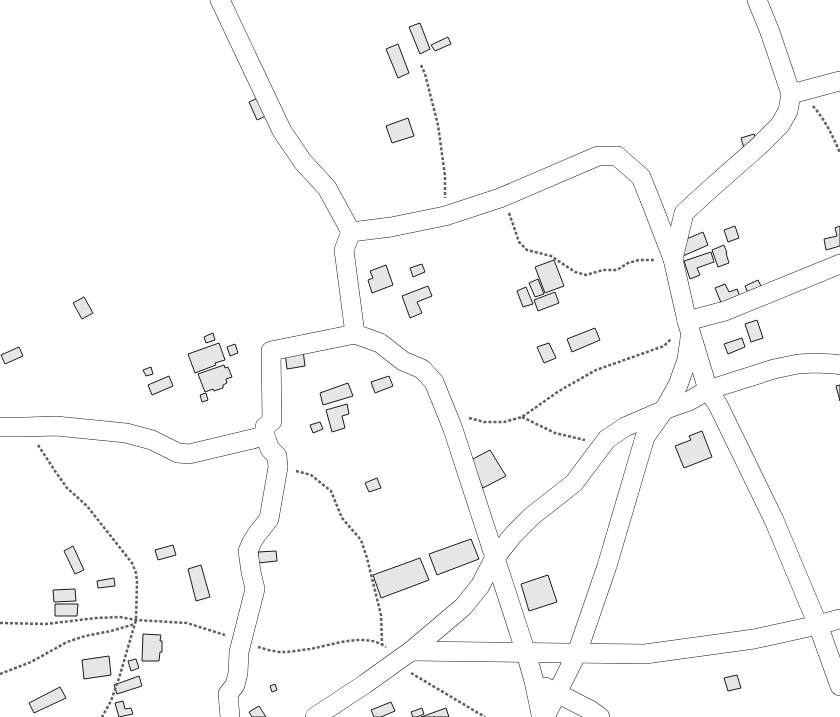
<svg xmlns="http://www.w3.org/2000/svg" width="840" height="717" font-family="'Golos Text',sans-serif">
<rect width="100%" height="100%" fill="#fff"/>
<g fill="#e6e6e6" stroke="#1a1a1a">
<polygon points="420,23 430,49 420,54 409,27"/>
<polygon points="448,37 451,44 435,51 431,45"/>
<polygon points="398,44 409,73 398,78 386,49"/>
<polygon points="260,97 268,115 257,120 249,102"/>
<polygon points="408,118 414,136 392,143 386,126"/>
<polygon points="754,134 757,143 744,148 741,138"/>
<polygon points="735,226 739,238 728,242 724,230"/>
<polygon points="840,226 840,246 826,250 824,239 837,236 835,228"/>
<polygon points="703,232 708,245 683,256 677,243"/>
<polygon points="724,245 727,253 726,253 729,263 718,267 712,250"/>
<polygon points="711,252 714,262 697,268 700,275 690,279 684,261"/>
<polygon points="554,260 564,286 545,293 535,267"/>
<polygon points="422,264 425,272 413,277 410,268"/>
<polygon points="386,265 393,285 372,293 368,280 373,278 370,271"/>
<polygon points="538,279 544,294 535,297 529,283"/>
<polygon points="758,280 763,290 749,295 745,286"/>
<polygon points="725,284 729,292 737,289 740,297 722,305 715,288"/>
<polygon points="428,286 432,296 417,302 422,313 410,318 402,296"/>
<polygon points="526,287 533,304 523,307 517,291"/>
<polygon points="555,292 559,303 538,311 534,300"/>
<polygon points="84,297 93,313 82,319 73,303"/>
<polygon points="757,320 763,338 751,342 745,324"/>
<polygon points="595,328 600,340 572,352 567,339"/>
<polygon points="213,333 215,340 206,343 204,337"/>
<polygon points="742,338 745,347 728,354 724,344"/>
<polygon points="219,343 225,360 215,363 216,365 195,373 188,354"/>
<polygon points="549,343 556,358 544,363 537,347"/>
<polygon points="235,344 238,353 230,356 227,347"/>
<polygon points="19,347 23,356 5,364 1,355"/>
<polygon points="303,350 305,366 287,369 285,352"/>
<polygon points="224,365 225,368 228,367 232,377 226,379 227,383 223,385 223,388 214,391 213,389 205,392 198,374"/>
<polygon points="151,367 153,374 146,376 143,370"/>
<polygon points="169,376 173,386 152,395 148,385"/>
<polygon points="389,376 393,386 375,393 371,382"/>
<polygon points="348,383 353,396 323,405 320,393"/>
<polygon points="840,385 840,401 836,386"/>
<polygon points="206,393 208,400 202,402 200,395"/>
<polygon points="347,404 349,414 342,416 345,428 332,432 326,410"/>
<polygon points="320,422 323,429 313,433 310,425"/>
<polygon points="702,431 712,457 684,468 675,446 691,440 689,436"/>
<polygon points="490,450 506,476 483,488 469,461"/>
<polygon points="377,478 381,488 369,492 365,483"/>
<polygon points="471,539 479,559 437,575 429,554"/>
<polygon points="173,545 176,555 158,560 155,550"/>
<polygon points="73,546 84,570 75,574 64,551"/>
<polygon points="276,551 277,561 258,563 258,552"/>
<polygon points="420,558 429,580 381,598 373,575"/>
<polygon points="201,565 210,597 196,601 188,569"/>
<polygon points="548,575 557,602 529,611 521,584"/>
<polygon points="114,578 115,586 98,588 97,581"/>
<polygon points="75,589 76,601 54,602 53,590"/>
<polygon points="55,604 78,604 77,616 55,616"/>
<polygon points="143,634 161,635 160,641 162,641 162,652 160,652 159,661 142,661"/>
<polygon points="109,656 111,675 84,679 82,660"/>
<polygon points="136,659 139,668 131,671 128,661"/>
<polygon points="737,675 741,688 728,691 724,678"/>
<polygon points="139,676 142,686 117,694 114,685"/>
<polygon points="275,684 277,690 272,692 270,686"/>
<polygon points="60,687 66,698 34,713 29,703"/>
<polygon points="123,701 125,709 131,708 133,714 119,717 115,703"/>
<polygon points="391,702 395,711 381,717 374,717 371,710"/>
<polygon points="259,706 266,717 252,717 249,712"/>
<polygon points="422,708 424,714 417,717 413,717 411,712"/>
<polygon points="446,708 449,717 421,717"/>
</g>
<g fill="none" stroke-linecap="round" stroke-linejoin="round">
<defs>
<g id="minor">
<polyline points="220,0 282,131 303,162 327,188 351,232"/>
<polyline points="791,94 840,81"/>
<polyline points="673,259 684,213 709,190 760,145 780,125 788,111 791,94 770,32 757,0"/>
<polyline points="687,321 725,311 840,264"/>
<polyline points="0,427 25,427 56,426 126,433 152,440 178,453 189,454 265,436"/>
<polyline points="411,651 645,654 754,639 818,625 840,619"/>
<polyline points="545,687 590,710 600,717"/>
<polyline points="230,717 228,694 235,685 238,673 239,652 255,589 251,572 248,551 252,542 257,534 269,519 278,467 277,456 270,449 265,436 265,427 272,421 271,351 355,334"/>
<polyline points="315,717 365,684 411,651 463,607 480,586 494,559 513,535 532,516 574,483 607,439 625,427 669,408 689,401 708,390 774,369 798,364 815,363 835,364 840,365"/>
<polyline points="541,717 541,714 534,681 526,653 453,429 434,382 422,369 403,361 380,343 355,334 344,250 351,232 391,227 445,216 500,198 598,156 617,156 641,177 653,207 673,259 687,321 708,390 718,405 774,520 818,625 840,686"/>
<polyline points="545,717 577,653 607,566 645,437 664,410 678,385 687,360 690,338"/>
</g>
</defs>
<use href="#minor" stroke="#1a1a1a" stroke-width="20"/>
<g stroke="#5f5f5f" stroke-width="2.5" stroke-dasharray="3 2" stroke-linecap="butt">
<polyline points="421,65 425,74 438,125 445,176 445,198"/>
<path d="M813,106C825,120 833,136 840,153"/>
<polyline points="509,213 516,233 519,242 527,250 551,256 575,272 586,275 603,270 617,270 628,263 639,260 655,260"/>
<polyline points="522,417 555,433 585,440"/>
<polyline points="469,418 484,422 504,422 522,417 559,391 596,370 664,346 671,339"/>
<polyline points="38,445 55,471 67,488 87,506 132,563 136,573 137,582 136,620 119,678 111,701 102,717"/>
<polyline points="296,471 311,475 331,491 342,518 361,540 367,558 381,615 382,644"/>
<polyline points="0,623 46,624 96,618 120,617 136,620 187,623 225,635"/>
<path d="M258,647C265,649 275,652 282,652C291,652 301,650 310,649C333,645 365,632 386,647"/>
<polyline points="411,673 485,717"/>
<polyline points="0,674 31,662 67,642 85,636 111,631 135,624"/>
</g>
<use href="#minor" stroke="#fff" stroke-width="19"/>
</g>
</svg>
